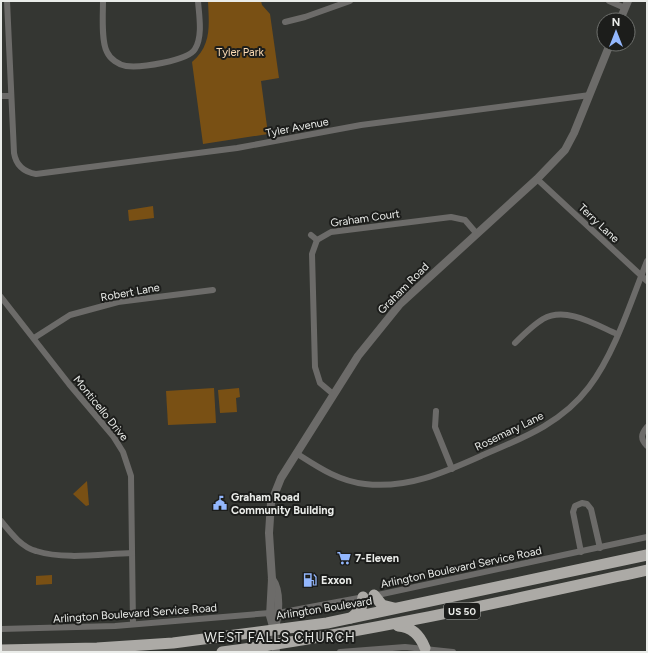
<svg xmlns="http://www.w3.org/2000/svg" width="648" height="653" font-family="Figtree,sans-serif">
<rect width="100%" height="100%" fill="#343632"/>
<g fill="#795014">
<path d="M208,1H261L262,5L270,14L279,78L261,81L268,134L203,144L192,62C212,45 209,25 208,1Z"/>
<polygon points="153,206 154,218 129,221 128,210"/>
<polygon points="214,388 216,423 168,425 166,391"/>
<polygon points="239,388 240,397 236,398 237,412 220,413 218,390"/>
<polygon points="87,481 89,505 86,506 73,494"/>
<polygon points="52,575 52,584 36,585 36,576"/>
</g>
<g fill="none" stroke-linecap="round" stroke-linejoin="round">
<g stroke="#6c6b69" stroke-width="6">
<path d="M7,1L14,153C16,165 24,172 36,174L237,148L361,125L590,95"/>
<path d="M103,1C103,14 101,41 107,52C110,59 119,65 126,66C140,68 188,61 195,49C203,36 199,15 198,1"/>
<polyline points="609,1 625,8"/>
<polyline points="285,22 305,17 350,1"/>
<polyline points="1,96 11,96"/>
<polyline points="537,179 647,281"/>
<polyline points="311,235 317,240"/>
<polyline points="1,297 69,384 113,436 123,452 131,476 133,624"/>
<polyline points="34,338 70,315 118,302 213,290"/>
<path d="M515,343C524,334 533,325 543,319C566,306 596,325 617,334"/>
<polyline points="333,394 320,383 315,367 312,254 317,240 331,232 451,217 465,220 477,234"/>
<polyline points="436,411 435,427 452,469"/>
<path d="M647,427C641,434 640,439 647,446"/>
<path d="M296,453C318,467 338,481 365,484C408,489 445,472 483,455C523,438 562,423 589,387C615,353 631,301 647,261"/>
<path d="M1,521C10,532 21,547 36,551C65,560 101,554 132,553"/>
<polyline points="581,552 573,512 575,506 582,503 587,504 591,509 600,548"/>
<polyline points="373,596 647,537"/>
<polyline points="278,613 364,597"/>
<polyline points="1,629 115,626 270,613"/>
<polyline points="340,652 405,647 453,652"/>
</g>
<g stroke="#6c6b69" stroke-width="8">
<polyline points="620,20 628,1"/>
<path d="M272,579C281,591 279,616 274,630"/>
<polyline points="276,652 274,630 270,616 272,579 269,533 271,503 281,478 358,356 400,304 537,179 565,150 574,133 610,44"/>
</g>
<g stroke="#acaaa6" stroke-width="11">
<polyline points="374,595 382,605 394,608"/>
<polyline points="351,618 361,609 363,597"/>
<path d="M398,626C412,627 420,635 425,648"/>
<polyline points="1,650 97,648 173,643 327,623 647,555"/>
<path d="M222,652C365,633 506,601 647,570"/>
</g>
</g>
<defs>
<symbol id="civic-bare" viewBox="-9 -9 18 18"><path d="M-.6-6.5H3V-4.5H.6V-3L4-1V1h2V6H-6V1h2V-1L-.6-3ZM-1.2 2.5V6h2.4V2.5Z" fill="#93b7fd" stroke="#1c1d1b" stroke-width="2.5" paint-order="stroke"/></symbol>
<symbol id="supermarket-bare" viewBox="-9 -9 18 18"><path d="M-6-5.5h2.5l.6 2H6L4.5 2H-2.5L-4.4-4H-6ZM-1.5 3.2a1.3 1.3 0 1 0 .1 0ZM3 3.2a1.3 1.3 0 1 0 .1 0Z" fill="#93b7fd" stroke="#1c1d1b" stroke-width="2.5" paint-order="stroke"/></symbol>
<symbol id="fuel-bare" viewBox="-9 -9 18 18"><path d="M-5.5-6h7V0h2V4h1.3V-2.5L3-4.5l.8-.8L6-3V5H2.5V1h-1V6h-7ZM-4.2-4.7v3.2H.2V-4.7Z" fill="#93b7fd" stroke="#1c1d1b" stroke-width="2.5" paint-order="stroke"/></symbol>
</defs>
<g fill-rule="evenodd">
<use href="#civic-bare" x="210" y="493" width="20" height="20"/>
<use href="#supermarket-bare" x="334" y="548" width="20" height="20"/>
<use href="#fuel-bare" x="300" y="570" width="20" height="20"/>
</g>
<g text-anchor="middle" stroke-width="4" stroke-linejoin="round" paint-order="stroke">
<rect fill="#1c1d1b" stroke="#acaeab" stroke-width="1" x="444" y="603" width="36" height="16" rx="3"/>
<g font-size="10" font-weight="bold" fill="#eaece9">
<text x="462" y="615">US 50</text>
</g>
<g font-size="11" fill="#fcdbb4" stroke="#1c1d1b">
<text x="240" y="56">Tyler Park</text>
</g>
<g font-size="11" fill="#eaece9" stroke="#1c1d1b">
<text transform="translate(297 127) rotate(-11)" y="4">Tyler Avenue</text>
<text transform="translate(365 218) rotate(-8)" y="4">Graham Court</text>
<text transform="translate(599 223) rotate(43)" y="4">Terry Lane</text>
<text transform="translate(403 288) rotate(-45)" y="4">Graham Road</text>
<text transform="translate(130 292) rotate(-10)" y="4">Robert Lane</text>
<text transform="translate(101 408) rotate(51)" y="4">Monticello Drive</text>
<text transform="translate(509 431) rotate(-26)" y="4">Rosemary Lane</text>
<text transform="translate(461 567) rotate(-12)" y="4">Arlington Boulevard Service Road</text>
<text transform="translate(324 608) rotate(-9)" y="4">Arlington Boulevard</text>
<text transform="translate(135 613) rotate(-4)" y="4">Arlington Boulevard Service Road</text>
</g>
<g font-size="11" font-weight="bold" fill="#eaece9" stroke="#1c1d1b" text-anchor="start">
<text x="231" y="501">Graham Road<tspan x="231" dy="13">Community Building</tspan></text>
<text x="355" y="562">7-Eleven</text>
<text x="321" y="584">Exxon</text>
</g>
<g font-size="13" letter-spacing="1" fill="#eaece9" stroke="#1c1d1b">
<text x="280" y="642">WEST FALLS CHURCH</text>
</g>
</g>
<rect width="648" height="653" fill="none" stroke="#eaece9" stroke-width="4"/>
<g transform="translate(616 32)"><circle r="19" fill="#1c1d1b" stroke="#6e706d"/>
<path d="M0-3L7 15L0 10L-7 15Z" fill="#93b7fd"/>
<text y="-6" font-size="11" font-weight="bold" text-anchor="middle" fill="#eaece9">N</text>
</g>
</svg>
